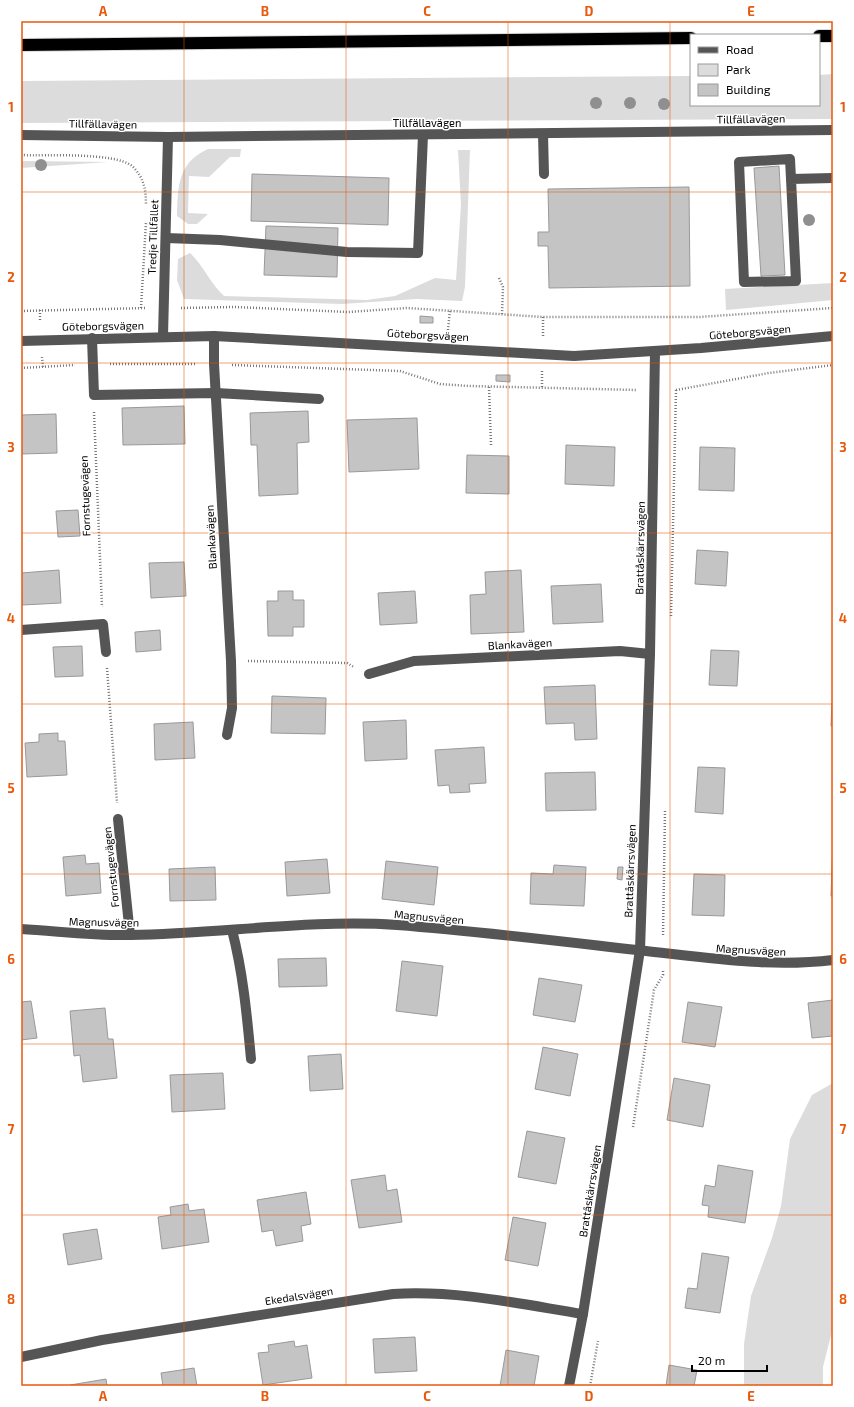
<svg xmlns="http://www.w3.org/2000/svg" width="854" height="1407" font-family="'Exo 2',sans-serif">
<rect width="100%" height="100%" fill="#fff"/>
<g fill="#dcdcdc">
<polygon points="833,74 833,119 21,123 21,81 691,76 691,105 819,105 819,75"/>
<path d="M208,149H241L240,157H230L209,177L189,176L188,213L208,214L197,224H188L177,216C178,187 177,163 208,149Z"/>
<path d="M458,150H470L465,287L462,301L416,299L342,304L184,299L177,280L178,259L190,253C204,266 209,282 224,296L367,300L395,296L435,278L456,280L461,205Z"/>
<polygon points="21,161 108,162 21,168"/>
<polygon points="833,283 833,300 726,310 725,289"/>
<polygon points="833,1083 833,1327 823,1367 823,1386 744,1386 744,1344 751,1296 772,1238 781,1206 790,1139 812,1095"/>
</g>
<g fill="#c4c4c4" stroke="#999">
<polygon points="779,166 785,275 761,276 754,168"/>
<polygon points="252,174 389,178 388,225 251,221"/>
<polygon points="689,187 690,286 549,288 548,246 538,246 538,232 549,232 548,189"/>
<polygon points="266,226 338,228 337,277 264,275"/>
<polygon points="420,316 433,317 433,323 420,323"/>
<polygon points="496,375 510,375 510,382 496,381"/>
<polygon points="184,406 185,444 123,445 122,408"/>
<polygon points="308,411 309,442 297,443 298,494 259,496 257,445 251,445 250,413"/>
<polygon points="56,414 57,453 21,454 21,415"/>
<polygon points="417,418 419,469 349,472 347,420"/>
<polygon points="566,445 615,447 614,486 565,484"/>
<polygon points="700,447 735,448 734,491 699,490"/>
<polygon points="467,455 509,456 509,494 466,493"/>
<polygon points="78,510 80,536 58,537 56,511"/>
<polygon points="697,550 728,552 726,586 695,584"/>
<polygon points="184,562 186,596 151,598 149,563"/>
<polygon points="59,570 61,603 22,605 21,573"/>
<polygon points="521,570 524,632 471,634 470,595 486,594 485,572"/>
<polygon points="601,584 603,622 553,624 551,586"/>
<polygon points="278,591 293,591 293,600 304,600 304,627 293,627 293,636 268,636 267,601 278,601"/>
<polygon points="415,591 417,623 380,625 378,593"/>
<polygon points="160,630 161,650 136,652 135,632"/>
<polygon points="82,646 83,676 55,677 53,647"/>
<polygon points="711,650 739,651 737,686 709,685"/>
<polygon points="595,685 597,739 575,740 574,723 546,724 544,687"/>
<polygon points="272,696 326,698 325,734 271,733"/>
<polygon points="832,703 833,703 833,726 831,726"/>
<polygon points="406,720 407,759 365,761 363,722"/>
<polygon points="193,722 195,758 155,760 154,724"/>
<polygon points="58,733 58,741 65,741 67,775 27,777 25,743 39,742 39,734"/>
<polygon points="484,747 486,783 469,784 470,792 450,793 449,785 438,786 435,750"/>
<polygon points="698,767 725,768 723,814 695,812"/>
<polygon points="595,772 596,810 546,811 545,773"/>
<polygon points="833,841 833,896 831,896"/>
<polygon points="85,855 86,864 99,863 101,893 66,896 63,857"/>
<polygon points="327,859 330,893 287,896 285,862"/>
<polygon points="386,861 438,867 434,905 382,899"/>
<polygon points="554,865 586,867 584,906 530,904 531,873 553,874"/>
<polygon points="215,867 216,900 170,901 169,869"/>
<polygon points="618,867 623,867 622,880 617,879"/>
<polygon points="694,874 725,875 724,916 692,915"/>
<polygon points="326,958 327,986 279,987 278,959"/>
<polygon points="402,961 443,966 437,1016 396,1011"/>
<polygon points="539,978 582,985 575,1022 533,1015"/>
<polygon points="833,1000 833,1036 812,1038 808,1003"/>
<polygon points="31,1001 37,1038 21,1040 21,1002"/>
<polygon points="688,1002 722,1007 715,1047 682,1042"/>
<polygon points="105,1008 108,1039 113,1039 117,1078 83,1082 80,1055 74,1056 70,1011"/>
<polygon points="543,1047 578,1054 570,1096 535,1089"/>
<polygon points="341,1054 343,1089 310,1091 308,1056"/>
<polygon points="223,1073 225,1109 172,1112 170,1075"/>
<polygon points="674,1078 710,1085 703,1127 667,1120"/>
<polygon points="527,1131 565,1138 556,1184 518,1177"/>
<polygon points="718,1165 753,1171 745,1223 708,1217 709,1206 702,1205 705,1185 715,1187"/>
<polygon points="385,1175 387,1191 397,1189 402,1222 359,1228 351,1180"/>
<polygon points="306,1192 311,1224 301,1226 303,1241 276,1246 273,1230 262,1232 257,1200"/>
<polygon points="188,1204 189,1211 204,1209 209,1242 162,1249 158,1217 171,1215 170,1207"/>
<polygon points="513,1217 546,1223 538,1266 505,1260"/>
<polygon points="97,1229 102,1259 68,1265 63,1234"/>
<polygon points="702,1253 729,1257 720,1313 685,1308 688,1288 697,1289"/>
<polygon points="415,1337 417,1371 375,1373 373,1339"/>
<polygon points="294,1341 295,1347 307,1345 312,1378 263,1385 258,1353 269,1352 268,1345"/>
<polygon points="506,1350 539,1356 534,1386 500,1386"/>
<polygon points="669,1365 697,1370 694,1386 666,1386"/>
<polygon points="194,1368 197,1386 163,1386 161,1373"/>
<polygon points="106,1379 107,1386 70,1386 70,1385"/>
</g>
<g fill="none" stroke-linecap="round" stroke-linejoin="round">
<defs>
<g id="highway">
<polyline points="819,36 833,36"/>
<polyline points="21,45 691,38"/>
</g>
</defs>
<use href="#highway" stroke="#dbdbdb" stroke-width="14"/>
<g stroke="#777" stroke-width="2.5" stroke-dasharray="1 2" stroke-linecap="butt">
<path d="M21,155C45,156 115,152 132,166C144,177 146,190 146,205"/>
<polyline points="499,278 503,287 502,314"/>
<polyline points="141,308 146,222"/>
<polyline points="181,308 235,307 348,312 407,308 543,317 699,317 833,308"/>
<polyline points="40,310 40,322"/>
<polyline points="21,311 146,308"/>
<polyline points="448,330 450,309"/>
<polyline points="543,336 543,317"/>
<polyline points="42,357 43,367"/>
<polyline points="110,364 197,364"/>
<polyline points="232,365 400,371 440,384 469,386 637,390"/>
<polyline points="21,368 75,365"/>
<polyline points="489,387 491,445"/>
<polyline points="542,387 542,371"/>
<polyline points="676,390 769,373 833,365"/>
<polyline points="94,412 102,607"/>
<polyline points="671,616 676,390"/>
<polyline points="248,661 347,663 354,667"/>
<polyline points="107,668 117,803"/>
<polyline points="663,935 665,811"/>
<polyline points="633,1127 654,990 663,975 663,970"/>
<polyline points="590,1386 598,1341"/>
</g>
<g stroke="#555" stroke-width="10">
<polyline points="543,134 544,174"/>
<polyline points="21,135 168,137 833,130"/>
<polyline points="791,179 790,159 739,162 744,282 796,281 791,179 833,178"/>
<polyline points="166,238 220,240 347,252 418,253 423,135"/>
<polyline points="163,336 168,137"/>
<polyline points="214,336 214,364 231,661 232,708 227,735"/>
<polyline points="92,338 94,395 216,393 319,399"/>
<polyline points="21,341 214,336 574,356 701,348 833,336"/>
<polyline points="21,630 103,624 106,652"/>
<polyline points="369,674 414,661 620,651 650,654"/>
<polyline points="118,819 130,935"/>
<path d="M21,929C58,931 94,936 131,935C220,934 309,919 397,925C477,931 558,941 637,950C703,957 767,968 833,960"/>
<path d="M232,930C243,972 247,1016 251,1059"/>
<path d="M21,1357L102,1340L393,1294C457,1290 520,1304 583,1314"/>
<polyline points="569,1386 583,1314 640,950 650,654 655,352"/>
</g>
<use href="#highway" stroke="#000" stroke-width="12"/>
</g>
<g fill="#8f8f8f">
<circle cx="596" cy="103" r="6"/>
<circle cx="630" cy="103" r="6"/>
<circle cx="664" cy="104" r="6"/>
<circle cx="41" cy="165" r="6"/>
<circle cx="809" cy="220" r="6"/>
</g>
<path fill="none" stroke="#e8590c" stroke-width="1" stroke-opacity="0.55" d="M184,21V1386M346,21V1386M508,21V1386M670,21V1386M21,192H833M21,363H833M21,533H833M21,704H833M21,874H833M21,1044H833M21,1215H833"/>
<g text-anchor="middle" stroke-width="3" stroke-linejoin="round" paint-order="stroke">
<g font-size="11" fill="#000" stroke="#fff">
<text transform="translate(751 119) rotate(-1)" y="4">Tillfällavägen</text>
<text x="427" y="127">Tillfällavägen</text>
<text transform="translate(103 124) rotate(1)" y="4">Tillfällavägen</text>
<text transform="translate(153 237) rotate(-88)" y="4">Tredje Tillfället</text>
<text transform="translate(103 326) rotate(-1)" y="4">Göteborgsvägen</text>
<text transform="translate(750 332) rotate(-5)" y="4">Göteborgsvägen</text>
<text transform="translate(428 335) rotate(3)" y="4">Göteborgsvägen</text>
<text transform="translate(85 496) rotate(-92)" y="4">Fornstugevägen</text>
<text transform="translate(211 537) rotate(-93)" y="4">Blankavägen</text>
<text transform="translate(640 548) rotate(-89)" y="4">Brattåskärrsvägen</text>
<text transform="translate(520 644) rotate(-3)" y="4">Blankavägen</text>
<text transform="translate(111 867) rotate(-96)" y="4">Fornstugevägen</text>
<text transform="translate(630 871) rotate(-88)" y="4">Brattåskärrsvägen</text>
<text transform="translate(429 917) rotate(5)" y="4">Magnusvägen</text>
<text transform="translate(104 922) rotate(1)" y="4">Magnusvägen</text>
<text transform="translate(751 950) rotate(3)" y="4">Magnusvägen</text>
<text transform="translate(590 1191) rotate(-81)" y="4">Brattåskärrsvägen</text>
<text transform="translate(299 1296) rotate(-9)" y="4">Ekedalsvägen</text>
</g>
</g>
<rect width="854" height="1407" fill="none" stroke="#ffffff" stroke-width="44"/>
<rect x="690" y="34" width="130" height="72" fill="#ffffff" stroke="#999999"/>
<rect x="698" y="47" width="20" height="6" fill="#555555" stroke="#999999"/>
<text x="726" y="54" font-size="12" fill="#000000">Road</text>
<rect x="698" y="64" width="20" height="12" fill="#dcdcdc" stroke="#999999"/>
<text x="726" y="74" font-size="12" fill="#000000">Park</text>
<rect x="698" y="84" width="20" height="12" fill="#c4c4c4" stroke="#999999"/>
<text x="726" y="94" font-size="12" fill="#000000">Building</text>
<path d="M692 1365v6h75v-6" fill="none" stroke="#000000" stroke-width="2"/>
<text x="698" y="1365" font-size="12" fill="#000000" stroke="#ffffff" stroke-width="3" paint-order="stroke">20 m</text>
<rect x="22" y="22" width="810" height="1363" fill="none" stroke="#e8590c" stroke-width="1.5"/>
<g font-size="13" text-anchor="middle" font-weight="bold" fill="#e8590c">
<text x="103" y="16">A</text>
<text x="265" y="16">B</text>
<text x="427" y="16">C</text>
<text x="589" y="16">D</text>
<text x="751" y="16">E</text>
<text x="11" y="112">1</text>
<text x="843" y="112">1</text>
<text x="11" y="282">2</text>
<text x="843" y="282">2</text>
<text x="11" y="452">3</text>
<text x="843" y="452">3</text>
<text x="11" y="623">4</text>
<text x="843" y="623">4</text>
<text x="11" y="793">5</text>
<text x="843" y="793">5</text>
<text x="11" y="964">6</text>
<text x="843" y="964">6</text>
<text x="11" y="1134">7</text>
<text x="843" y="1134">7</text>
<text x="11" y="1304">8</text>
<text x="843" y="1304">8</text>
<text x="103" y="1401">A</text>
<text x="265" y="1401">B</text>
<text x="427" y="1401">C</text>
<text x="589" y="1401">D</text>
<text x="751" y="1401">E</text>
</g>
</svg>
